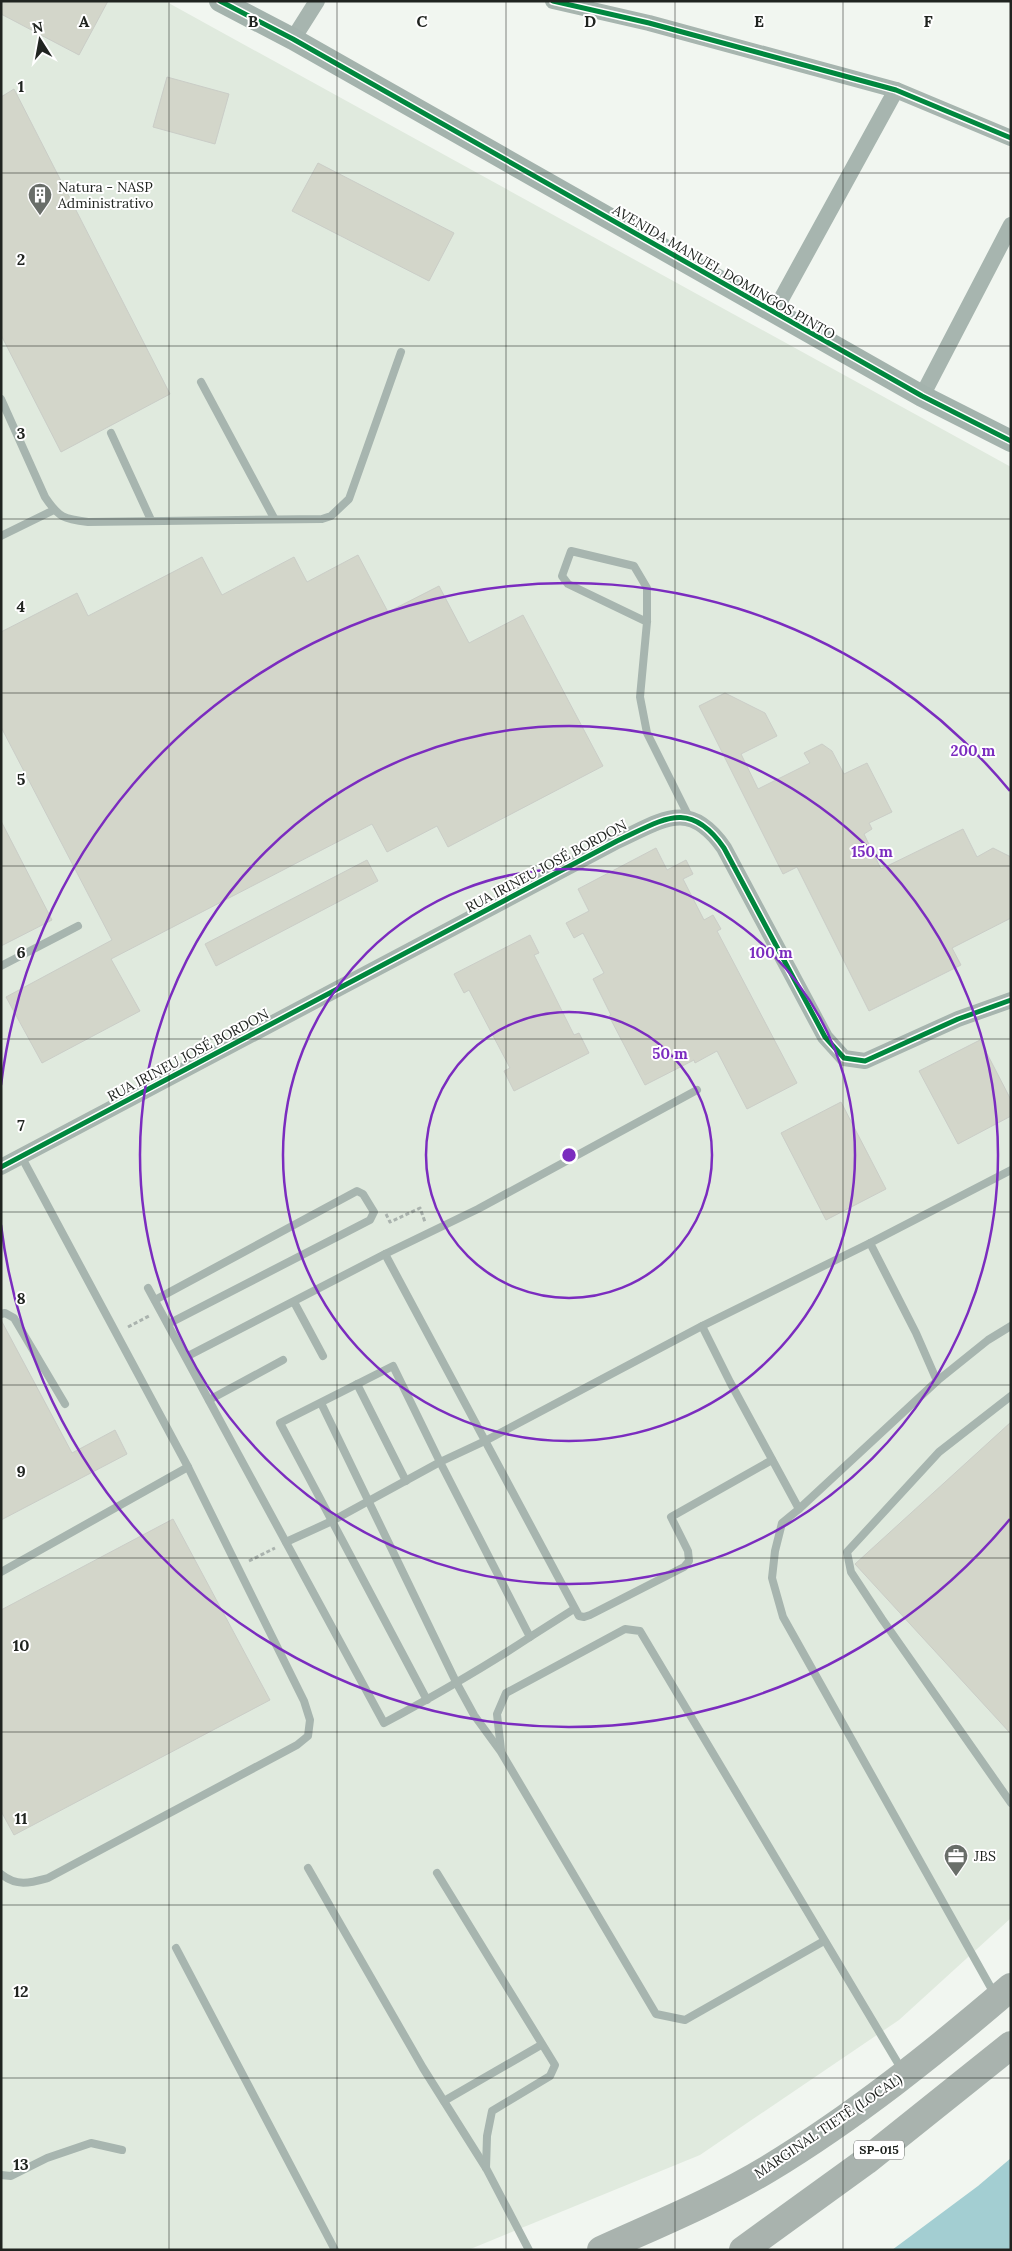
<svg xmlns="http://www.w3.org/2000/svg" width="1012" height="2251" font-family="Lora,serif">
<rect width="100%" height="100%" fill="#f1f6f0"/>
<polygon fill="#e0eade" points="1,1 165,1 1011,467 1011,1918 899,2020 700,2155 468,2250 1,2250"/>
<polygon fill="#a3ced2" points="1011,2158 1011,2250 892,2250 978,2186"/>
<g fill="#d3d6ca" stroke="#cacdc7">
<polygon points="1,1 108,1 79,55 1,14"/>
<polygon points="167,77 229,94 215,144 153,127"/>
<polygon points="14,89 170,394 61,452 1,335 1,97"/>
<polygon points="318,163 454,233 429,281 292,211"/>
<polygon points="358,555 388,612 439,586 469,643 523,615 603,766 448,847 437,826 387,852 372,824 111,959 140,1011 42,1063 6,997 112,940 1,727 1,632 77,593 88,616 202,557 222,595 294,557 307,582"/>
<polygon points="725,693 765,713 777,736 741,754 758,789 810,763 804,753 822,744 832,751 844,774 867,763 892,812 869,823 872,829 864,834 881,869 963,829 977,857 993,848 1011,857 1011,918 952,948 961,965 869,1011 797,867 783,874 699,706"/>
<polygon points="1,821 52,920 1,946"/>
<polygon points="656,848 667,870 686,860 693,874 683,879 704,920 713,915 721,929 717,931 797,1083 747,1109 717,1051 695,1063 694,1060 645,1085 609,1016 611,1015 593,979 604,973 583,933 574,938 566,923 589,911 578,889"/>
<polygon points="367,860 378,881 216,966 205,944"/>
<polygon points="530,935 539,953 534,955 574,1035 579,1033 589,1053 514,1091 504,1071 510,1068 469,990 464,993 454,974"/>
<polygon points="980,1040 1011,1100 1011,1116 958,1144 919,1071"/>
<polygon points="841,1102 886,1189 826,1220 781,1133"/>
<polygon points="1,1320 72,1453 115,1430 127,1454 1,1520"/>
<polygon points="1011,1422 1011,1734 855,1564"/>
<polygon points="173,1519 270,1700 14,1835 1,1811 1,1610"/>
</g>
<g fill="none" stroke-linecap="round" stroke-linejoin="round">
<g stroke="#aab3ae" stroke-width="3" stroke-dasharray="4 2.5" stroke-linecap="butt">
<polyline points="386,1214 390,1222 420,1208 425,1222"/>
<polyline points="128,1327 149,1316"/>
<polyline points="249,1561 275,1548"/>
</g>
<g stroke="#a7b5af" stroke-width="8">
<polyline points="201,382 274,518"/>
<path d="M1,399L45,497C59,518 64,519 88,522L322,519L331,516L349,499L401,352"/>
<polyline points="111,433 151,520"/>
<polyline points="1,536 54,510"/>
<polyline points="647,622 568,584 562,576 571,551 634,566 647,588 647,622 640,697 647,733 689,817"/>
<polyline points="1,966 78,926"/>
<polyline points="697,1090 478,1209 385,1254 579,1616 584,1617 590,1615 684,1567 689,1561 688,1551 671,1517 772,1460"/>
<polyline points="870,1243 916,1333 937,1381"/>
<path d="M148,1288L384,1723C434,1696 483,1668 530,1637L440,1462L393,1366L280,1423L427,1700"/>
<polyline points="155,1300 357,1191 363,1194 374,1212 370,1220 168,1324"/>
<polyline points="294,1302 323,1356"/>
<polyline points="1,1314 5,1313 14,1318 65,1404"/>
<polyline points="702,1326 730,1382 799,1509 782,1523 775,1551 772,1578 783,1617 995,1995"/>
<polyline points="186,1357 385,1254"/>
<polyline points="357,1384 406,1481"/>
<polyline points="1011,1396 939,1452 847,1552 851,1572 882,1619 1011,1803"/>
<polyline points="209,1400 283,1360"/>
<polyline points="321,1403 456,1682 474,1715 501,1752 656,2014 685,2020 824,1941"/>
<polyline points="799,1509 937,1381 988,1340 1011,1326"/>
<polyline points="286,1542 332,1521 440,1462 485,1441 702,1326 870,1243 1011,1170"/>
<polyline points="1,1572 188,1467"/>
<polyline points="530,1637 574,1609"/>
<polyline points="501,1750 497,1714 506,1693 625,1629 640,1631 902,2070"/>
<polyline points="308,1868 423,2068 486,2168 529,2250"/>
<polyline points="437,1873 555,2065 550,2076 492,2111 487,2136 486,2168"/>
<path d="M1,1874C17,1887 30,1883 48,1878L297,1745L308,1736L310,1720L304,1701L188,1467L21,1156"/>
<polyline points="176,1948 335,2250"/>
<polyline points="444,2101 541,2045"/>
<polyline points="1,2175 11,2176 47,2158 91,2143 122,2150"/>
</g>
<g stroke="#a7b5af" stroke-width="16">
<polyline points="553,1 649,23 896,90 1011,138"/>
<polyline points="293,39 317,1"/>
<polyline points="773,314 896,90"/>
<polyline points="922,396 1011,225"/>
<path d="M1,1167L617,841C663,820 689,798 724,848L825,1037L844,1058L865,1061L958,1019L1011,1000"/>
</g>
<polyline stroke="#a4b3ad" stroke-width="22" points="220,1 293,39 922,396 1011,441"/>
<g stroke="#a9b3ae" stroke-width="28">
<path d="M601,2250C658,2224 715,2201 768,2169C854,2117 934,2053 1011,1987"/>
<polyline points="743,2250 866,2161 1011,2045"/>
</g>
<defs>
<g id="cycleway">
<polyline points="220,1 293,39 922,396 1011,441"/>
<polyline points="553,1 649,23 896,90 1011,138"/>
<path d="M1,1167L617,841C663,820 689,798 724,848L825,1037L844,1058L865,1061L958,1019L1011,1000"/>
</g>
</defs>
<use href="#cycleway" stroke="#fff" stroke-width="8"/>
<use href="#cycleway" stroke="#00873e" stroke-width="5"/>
</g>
<path fill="none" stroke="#202420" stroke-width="1" stroke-opacity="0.55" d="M169,1V2250M337,1V2250M506,1V2250M675,1V2250M843,1V2250M1,173H1011M1,346H1011M1,519H1011M1,693H1011M1,866H1011M1,1039H1011M1,1212H1011M1,1385H1011M1,1558H1011M1,1732H1011M1,1905H1011M1,2078H1011"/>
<g fill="none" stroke="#7b2cbf" stroke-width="2.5">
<circle cx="569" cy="1155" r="143"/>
<circle cx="569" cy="1155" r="286"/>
<circle cx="569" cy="1155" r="429"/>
<path d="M1010 1519A572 572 0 0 1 1 1225M1 1085A572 572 0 0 1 1010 791"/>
</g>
<defs>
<symbol id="building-pin" viewBox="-11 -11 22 30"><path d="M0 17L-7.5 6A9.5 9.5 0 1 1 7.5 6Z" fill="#696e69" stroke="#fff"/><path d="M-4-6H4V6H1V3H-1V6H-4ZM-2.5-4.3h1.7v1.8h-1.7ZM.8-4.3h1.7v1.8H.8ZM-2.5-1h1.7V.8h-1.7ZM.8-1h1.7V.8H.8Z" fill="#fff"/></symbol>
<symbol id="office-pin" viewBox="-11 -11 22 30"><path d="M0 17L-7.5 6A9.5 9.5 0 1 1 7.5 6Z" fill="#696e69" stroke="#fff"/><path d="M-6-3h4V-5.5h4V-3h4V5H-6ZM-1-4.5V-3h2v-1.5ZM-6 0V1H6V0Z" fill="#fff"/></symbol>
</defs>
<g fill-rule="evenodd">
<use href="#building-pin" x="26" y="181" width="28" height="38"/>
<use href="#office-pin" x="942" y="1842" width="28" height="38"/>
</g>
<g text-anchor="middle" stroke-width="4" stroke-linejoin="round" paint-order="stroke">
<rect fill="#fff" stroke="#636663" stroke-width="1" x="854" y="2140.5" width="50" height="19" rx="4"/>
<g font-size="12" font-weight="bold" fill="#202420">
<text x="879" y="2154">SP-015</text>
</g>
<g font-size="14" fill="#202420" stroke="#fff" text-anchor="start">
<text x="58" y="192">Natura - NASP<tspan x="58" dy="16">Administrativo</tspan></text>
<text x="974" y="1861">JBS</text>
</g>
<g font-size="14" fill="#202420" stroke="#fff">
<text transform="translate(724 272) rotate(30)" y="5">AVENIDA MANUEL DOMINGOS PINTO</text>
<text transform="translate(546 866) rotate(-28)" y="5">RUA IRINEU JOSÉ BORDON</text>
<text transform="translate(188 1055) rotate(-28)" y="5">RUA IRINEU JOSÉ BORDON</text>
<text transform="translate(828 2126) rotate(-34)" y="5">MARGINAL TIETÊ (LOCAL)</text>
</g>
</g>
<g font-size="16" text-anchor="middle" font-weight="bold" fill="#202420" stroke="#fff" stroke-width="4" stroke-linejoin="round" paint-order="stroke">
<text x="84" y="27">A</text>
<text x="253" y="27">B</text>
<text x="422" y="27">C</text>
<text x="590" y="27">D</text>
<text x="759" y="27">E</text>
<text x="928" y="27">F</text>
<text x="21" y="92">1</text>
<text x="21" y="265">2</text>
<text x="21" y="439">3</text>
<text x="21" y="612">4</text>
<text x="21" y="785">5</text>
<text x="21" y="958">6</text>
<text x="21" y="1131">7</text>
<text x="21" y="1304">8</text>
<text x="21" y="1477">9</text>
<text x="21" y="1651">10</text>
<text x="21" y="1824">11</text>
<text x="21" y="1997">12</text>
<text x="21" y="2170">13</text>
</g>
<circle cx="569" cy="1155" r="8" fill="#7b2cbf" stroke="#fff" stroke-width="2.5"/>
<g font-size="15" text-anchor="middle" font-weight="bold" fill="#7b2cbf" stroke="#fff" stroke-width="4" stroke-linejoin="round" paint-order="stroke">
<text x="973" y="756">200 m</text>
<text x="872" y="857">150 m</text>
<text x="771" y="958">100 m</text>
<text x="670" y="1059">50 m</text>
</g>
<rect width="1012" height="2251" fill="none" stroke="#202420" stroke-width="5"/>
<g transform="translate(40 40) rotate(349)" stroke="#ffffff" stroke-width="4" paint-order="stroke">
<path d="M0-4L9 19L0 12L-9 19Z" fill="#202420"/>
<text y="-8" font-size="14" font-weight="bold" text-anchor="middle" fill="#202420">N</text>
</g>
</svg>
